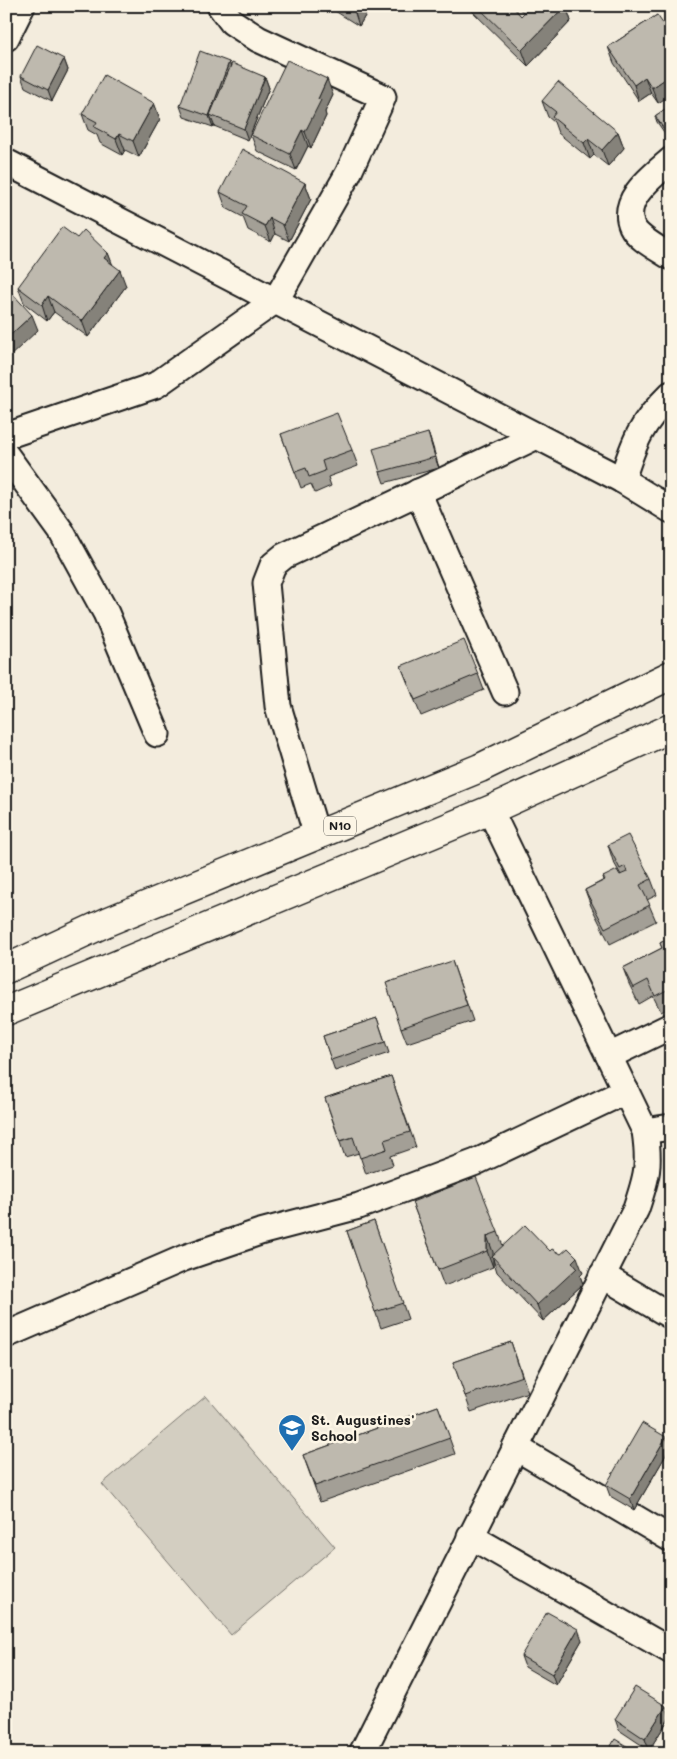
<svg xmlns="http://www.w3.org/2000/svg" width="677" height="1759" font-family="Mali,sans-serif">
<rect width="100%" height="100%" fill="#f3ecdd"/>
<filter id="ink" filterUnits="userSpaceOnUse"><feTurbulence type="fractalNoise" baseFrequency=".02" numOctaves="2"/><feDisplacementMap in="SourceGraphic" scale="10" xChannelSelector="R" yChannelSelector="G"/><feConvolveMatrix kernelMatrix="1 2 1 2 8 2 1 2 1" color-interpolation-filters="sRGB"/></filter>
<g filter="url(#ink)">
<polygon fill="#d3cec1" stroke="#78756e" points="206,1396 335,1547 231,1635 102,1484"/>
<g fill="none" stroke-linecap="round" stroke-linejoin="round">
<defs>
<g id="minor">
<polyline points="6,38 22,6"/>
<path d="M671,160C654,175 620,199 632,226C638,239 659,249 671,257"/>
<polyline points="6,162 622,480 671,510"/>
<polyline points="6,436 156,385 276,300 348,174 383,97 258,39 232,22 220,6"/>
<polyline points="6,455 61,531 106,613 157,734"/>
<path d="M622,480C634,442 641,423 671,394"/>
<polyline points="418,492 505,692"/>
<polyline points="317,836 278,706 266,583 273,565 284,556 537,436"/>
<polyline points="609,1056 671,1026"/>
<polyline points="645,1131 671,1127"/>
<polyline points="602,1275 671,1316"/>
<polyline points="6,1335 184,1258 260,1232 359,1206 476,1162 626,1091"/>
<polyline points="515,1447 671,1539"/>
<polyline points="470,1536 671,1651"/>
<path d="M362,1753L636,1209C647,1176 650,1166 645,1131L490,810"/>
</g>
<g id="primary">
<polyline points="6,969 109,921 480,768 671,675"/>
<polyline points="6,1011 490,810 671,728"/>
</g>
</defs>
<use href="#minor" stroke="#1c1c1c" stroke-width="29"/>
<use href="#primary" stroke="#1c1c1c" stroke-width="31"/>
<use href="#minor" stroke="#fcf5e5" stroke-width="25"/>
<use href="#primary" stroke="#fcf5e5" stroke-width="28"/>
</g>
<g fill="#a39f96" stroke="#1c1c1c">
<polygon points="333,6 371,6 359,26 335,11"/>
<polygon points="467,6 512,6 521,16 524,13 516,6 566,6 571,21 528,66"/>
<polygon points="657,15 658,103 651,93 639,101 614,63 608,47"/>
<polygon points="64,59 68,70 52,101 25,87 21,76"/>
<polygon points="229,62 231,67 265,77 269,88 248,140 214,126 214,125 213,127 184,117 180,106"/>
<polygon points="333,95 325,112 326,116 311,148 308,146 296,170 257,151 251,135"/>
<polygon points="542,101 618,132 624,148 608,166 594,155 590,159 558,133 554,122 548,117"/>
<polygon points="154,103 160,119 139,157 125,150 122,155 100,143 97,135 88,130 82,114"/>
<polygon points="671,105 666,135 657,122 655,116"/>
<polygon points="305,183 311,199 289,241 275,234 271,242 248,230 243,217 226,208 220,192"/>
<polygon points="77,238 108,253 112,264 126,286 88,337 54,312 47,321 24,303 18,287"/>
<polygon points="428,433 439,468 384,483 380,472"/>
<polygon points="281,434 352,450 358,466 328,477 331,486 315,493 311,484 301,488"/>
<polygon points="401,666 478,674 484,690 421,716"/>
<polygon points="608,845 651,879 657,895 647,900 656,921 610,944 591,906 585,890 604,880 603,877 621,875 613,861"/>
<polygon points="671,937 671,1007 661,1012 653,996 639,1004 629,984 623,968 662,948 660,943"/>
<polygon points="452,961 473,1021 407,1043 401,1028"/>
<polygon points="377,1018 389,1053 335,1071 323,1036"/>
<polygon points="391,1076 416,1147 390,1156 393,1165 366,1174 359,1153 345,1157 325,1098"/>
<polygon points="412,1202 498,1232 503,1246 550,1251 583,1273 580,1276 583,1284 543,1321 497,1272 493,1259 493,1267 444,1286"/>
<polygon points="374,1221 408,1319 381,1328 347,1231"/>
<polygon points="511,1342 528,1392 471,1412 453,1362"/>
<polygon points="438,1406 455,1454 320,1502 303,1455"/>
<polygon points="666,1437 670,1448 634,1510 610,1496 606,1485"/>
<polygon points="671,1622 671,1644 669,1643 665,1632"/>
<polygon points="582,1640 556,1685 525,1667 521,1656"/>
<polygon points="666,1706 670,1717 649,1750 619,1730 615,1719"/>
</g>
<g fill="#85827a" stroke="#1c1c1c">
<polygon points="356,6 371,6 359,26 354,10"/>
<polygon points="565,6 566,6 571,21 528,66 522,50"/>
<polygon points="64,59 68,70 52,101 48,90"/>
<polygon points="229,62 233,73 210,115 214,125 213,127 209,116"/>
<polygon points="671,75 671,95 658,103 652,88"/>
<polygon points="265,77 269,88 248,140 244,129"/>
<polygon points="645,77 651,93 639,101 634,85"/>
<polygon points="327,79 333,95 325,112 326,116 311,148 305,132 318,99"/>
<polygon points="154,103 160,119 139,157 133,141"/>
<polygon points="671,124 671,131 666,135 664,129"/>
<polygon points="302,130 308,146 296,170 290,154"/>
<polygon points="618,132 624,148 608,166 602,150"/>
<polygon points="119,134 125,150 122,155 116,139"/>
<polygon points="588,139 594,155 590,159 584,143"/>
<polygon points="305,183 311,199 289,241 283,225"/>
<polygon points="6,210 9,218 6,222"/>
<polygon points="270,218 275,234 271,242 265,226"/>
<polygon points="108,253 114,268 104,258"/>
<polygon points="120,270 126,286 88,337 82,321"/>
<polygon points="48,296 54,312 47,321 42,305"/>
<polygon points="32,315 38,330 6,360 6,339"/>
<polygon points="428,433 432,444 439,468 435,457"/>
<polygon points="487,1236 493,1252 493,1257 492,1256 493,1259 493,1267 487,1251"/>
<polygon points="577,1257 583,1273 580,1276 583,1284 543,1321 537,1305 572,1262"/>
<polygon points="666,1437 670,1448 634,1510 630,1499"/>
<polygon points="578,1629 582,1640 556,1685 552,1674"/>
<polygon points="666,1706 670,1717 649,1750 645,1739"/>
</g>
<g fill="#beb9ae" stroke="#1c1c1c">
<polygon points="347,6 356,6 354,10"/>
<polygon points="477,6 512,6 521,16 529,8 527,6 565,6 522,50"/>
<polygon points="657,15 671,35 671,75 652,88 645,77 634,85 608,47"/>
<polygon points="37,45 64,59 48,90 21,76"/>
<polygon points="200,51 229,62 209,116 180,106"/>
<polygon points="287,60 327,79 318,99 321,100 305,132 302,130 290,154 251,135"/>
<polygon points="232,63 265,77 244,129 210,115"/>
<polygon points="104,75 154,103 133,141 119,134 116,139 94,127 97,122 82,114"/>
<polygon points="558,82 618,132 602,150 588,139 584,143 552,117 556,112 542,101"/>
<polygon points="671,105 671,124 664,129 655,116"/>
<polygon points="242,149 305,183 283,225 270,218 265,226 242,214 247,206 220,192"/>
<polygon points="62,227 77,238 84,230 108,253 104,258 120,270 82,321 48,296 42,305 18,287"/>
<polygon points="10,291 32,315 6,339 6,294"/>
<polygon points="337,413 352,450 322,461 325,471 309,477 306,468 295,472 281,434"/>
<polygon points="428,433 435,457 380,472 373,449"/>
<polygon points="464,640 478,674 415,700 401,666"/>
<polygon points="628,835 651,879 640,885 650,905 605,928 585,890 605,880 603,877 617,870 620,875 627,872 625,866 620,869 608,845"/>
<polygon points="671,937 671,988 655,996 648,980 633,988 623,968 662,948 660,943"/>
<polygon points="452,961 467,1005 401,1028 386,983"/>
<polygon points="377,1018 385,1042 331,1060 323,1036"/>
<polygon points="391,1076 410,1132 384,1140 387,1149 360,1158 353,1137 340,1141 325,1098"/>
<polygon points="476,1177 498,1232 487,1236 487,1251 438,1270 412,1202"/>
<polygon points="374,1221 403,1303 375,1312 347,1231"/>
<polygon points="525,1225 550,1251 552,1249 561,1254 568,1248 577,1257 572,1262 577,1268 537,1305 492,1256"/>
<polygon points="511,1342 522,1376 465,1396 453,1362"/>
<polygon points="438,1406 450,1438 315,1486 303,1455"/>
<polygon points="642,1423 666,1437 630,1499 606,1485"/>
<polygon points="547,1612 578,1629 552,1674 521,1656"/>
<polygon points="671,1622 671,1635 665,1632"/>
<polygon points="635,1687 666,1706 645,1739 615,1719"/>
<polygon points="615,1739 638,1753 607,1753"/>
</g>
</g>
<defs>
<symbol id="school-pin" viewBox="-11 -11 22 30"><path d="M0 17L-7.5 6A9.5 9.5 0 1 1 7.5 6Z" fill="#1f6fb2" stroke="#fcf5e5"/><path d="M0-5L7-2L0 1L-7-2ZM-4 1L0 2.5L4 1V4Q0 6-4 4Z" fill="#fff"/></symbol>
</defs>
<g fill-rule="evenodd">
<use href="#school-pin" x="276" y="1412" width="32" height="43"/>
</g>
<g text-anchor="middle" stroke-width="5" stroke-linejoin="round" paint-order="stroke">
<rect fill="#fcf5e5" stroke="#5f5d58" stroke-width="1" x="324" y="816.5" width="32" height="19" rx="4"/>
<g font-size="12" font-weight="bold" fill="#1c1c1c">
<text x="340" y="830">N10</text>
</g>
<g font-size="14" font-weight="bold" fill="#1c1c1c" stroke="#fcf5e5" text-anchor="start">
<text x="311" y="1425">St. Augustines'<tspan x="311" dy="16">School</tspan></text>
</g>
</g>
<rect width="677" height="1759" fill="none" stroke="#fcf5e5" stroke-width="25"/>
<rect x="12" y="12" width="652" height="1734" fill="none" stroke="#1c1c1c" stroke-width="2" filter="url(#ink)"/>
</svg>
